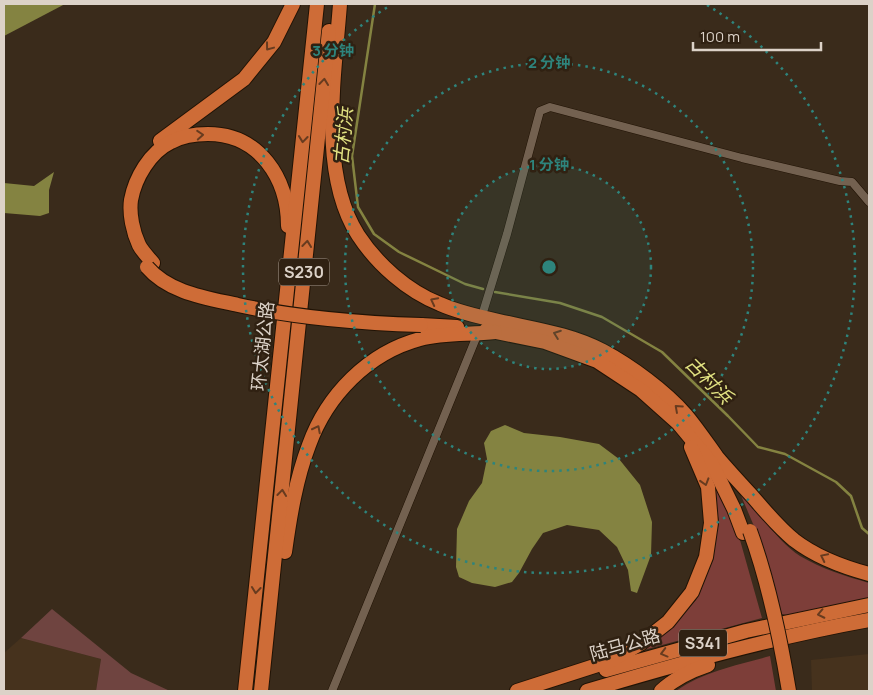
<svg xmlns="http://www.w3.org/2000/svg" width="873" height="695" font-family="Manrope,'Noto Sans SC',sans-serif">
<rect width="100%" height="100%" fill="#3a2b1b"/>
<g fill="#46321d">
<polygon points="21,638 101,659 96,691 4,691 4,653"/>
<polygon points="869,654 869,691 812,691 811,660"/>
</g>
<polygon fill="#6f4440" points="52,609 131,673 170,691 96,691 101,659 21,638"/>
<g fill="#7d3e39">
<polygon points="710,475 729,512 740,540 762,618 640,651 671,629 696,600 711,563 719,522"/>
<path d="M737,486C754,507 778,542 800,556C822,569 845,576 869,583V599L787,615L782,614L759,538Z"/>
<path d="M770,656L776,691H676C704,671 738,665 770,656Z"/>
</g>
<g fill="#848341">
<polygon points="4,4 65,4 4,36"/>
<polygon points="54,172 49,190 49,213 40,216 4,213 4,183 34,186"/>
<polygon points="505,425 524,433 560,437 599,444 619,459 640,485 652,522 651,555 637,593 631,591 628,570 617,547 599,530 567,525 543,533 532,549 519,573 512,582 495,587 472,583 459,577 456,567 457,529 469,501 482,483 487,459 484,443 491,431"/>
</g>
<g fill="none" stroke-linecap="round" stroke-linejoin="round">
<g stroke="#848341" stroke-width="2.5">
<polyline points="375,4 352,156 358,207 374,234 399,252 465,284 483,289"/>
<polyline points="495,292 560,303 602,317 662,352 728,416 758,447 785,454 836,482 851,496 862,528 869,534"/>
</g>
<defs>
<g id="street">
<polyline points="484,309 507,234 540,111 550,107 742,158 840,181 852,182 869,202"/>
<polyline points="332,691 476,338"/>
</g>
<g id="highway">
<path d="M340,4C335,73 318,173 358,235C377,264 407,291 440,304C458,312 480,317 499,321C534,329 571,334 603,351C631,366 665,391 686,415C697,428 707,443 717,457C728,470 740,483 752,496C765,511 778,527 794,540C816,557 843,567 869,574"/>
<polyline points="160,141 244,79 274,42 293,4"/>
<path d="M153,263C148,257 142,251 139,245C133,232 129,214 131,200C135,178 150,152 171,142C182,136 195,134 208,134C259,134 288,178 288,226"/>
<polyline points="421,325 457,327"/>
<polyline points="486,330 545,342 597,361 641,390 678,423 712,464 734,509 743,533"/>
<path d="M285,552C290,516 296,479 309,445C327,395 368,353 420,339C444,332 470,335 495,332"/>
<polyline points="606,670 746,631 869,605"/>
<polyline points="245,691 317,4"/>
<polyline points="261,691 329,31"/>
<polyline points="517,691 610,661 640,644 668,622 692,592 706,557 711,523 708,487 691,447"/>
<path d="M587,691C680,663 774,637 869,620"/>
<path d="M661,691C675,678 690,671 708,665"/>
</g>
</defs>
<use href="#street" stroke="#211305" stroke-width="9"/>
<use href="#highway" stroke="#211305" stroke-width="16"/>
<use href="#street" stroke="#736150" stroke-width="8"/>
<use href="#highway" stroke="#ce6c37" stroke-width="14"/>
<defs>
<g id="highway-bridge">
<path d="M147,267C169,293 207,298 238,305C298,318 359,323 421,325"/>
<path d="M750,531C769,583 780,637 789,691"/>
</g>
</defs>
<use href="#highway-bridge" stroke="#211305" stroke-width="16" stroke-linecap="butt"/>
<use href="#highway-bridge" stroke="#ce6c37" stroke-width="14"/>
</g>
<defs><path id="oneway-chevron" d="M-2-3.5L2.5 0L-2 3.5" fill="none" stroke-width="1.6" stroke-linecap="round" stroke-linejoin="round" transform="scale(1.25)"/></defs>
<g stroke="#673b1f">
<use href="#oneway-chevron" transform="translate(269 47) rotate(127)"/>
<use href="#oneway-chevron" transform="translate(324 82) rotate(-84)"/>
<use href="#oneway-chevron" transform="translate(200 135) rotate(-4)"/>
<use href="#oneway-chevron" transform="translate(303 139) rotate(96)"/>
<use href="#oneway-chevron" transform="translate(307 244) rotate(-84)"/>
<use href="#oneway-chevron" transform="translate(434 301) rotate(-153)"/>
<use href="#oneway-chevron" transform="translate(557 334) rotate(-160)"/>
<use href="#oneway-chevron" transform="translate(678 408) rotate(-138)"/>
<use href="#oneway-chevron" transform="translate(317 429) rotate(-63)"/>
<use href="#oneway-chevron" transform="translate(705 482) rotate(73)"/>
<use href="#oneway-chevron" transform="translate(282 493) rotate(-84)"/>
<use href="#oneway-chevron" transform="translate(824 557) rotate(-154)"/>
<use href="#oneway-chevron" transform="translate(256 590) rotate(96)"/>
<use href="#oneway-chevron" transform="translate(821 614) rotate(168)"/>
<use href="#oneway-chevron" transform="translate(664 653) rotate(165)"/>
</g>
<circle cx="549" cy="267" r="102" fill="#2e847c" fill-opacity=".12"/>
<g fill="none" stroke="#2e847c" stroke-width="2.5" stroke-dasharray="2.5 5">
<circle cx="549" cy="267" r="102"/>
<circle cx="549" cy="267" r="204"/>
<path d="M707 5A306 306 0 1 1 391 5"/>
</g>
<g text-anchor="middle" stroke-width="5" stroke-linejoin="round" paint-order="stroke">
<g fill="#302112" stroke="#a89d91" stroke-width="1">
<rect x="279" y="258.5" width="50" height="27" rx="4"/>
<rect x="679" y="629.5" width="48" height="27" rx="4"/>
</g>
<g font-size="16" font-weight="bold" fill="#dcd2c8">
<text x="304" y="278">S230</text>
<text x="703" y="649">S341</text>
</g>
<g font-size="18" fill="#dcd2c8" stroke="#302112">
<text transform="translate(263 346) rotate(-84)" y="6">环太湖公路</text>
<text transform="translate(625 645) rotate(-16)" y="6">陆马公路</text>
</g>
<g font-size="19" font-style="italic" fill="#e2e282" stroke="#302112">
<text transform="translate(343 136) rotate(-85)" y="7">古村浜</text>
<text transform="translate(709 380) rotate(45)" y="7">古村浜</text>
</g>
</g>
<circle cx="549" cy="267" r="8" fill="#2e847c" stroke="#302112" stroke-width="2.5"/>
<g font-size="15" text-anchor="middle" font-weight="bold" fill="#2e847c" stroke="#302112" stroke-width="5" stroke-linejoin="round" paint-order="stroke">
<text x="333" y="56">3 分钟</text>
<text x="549" y="68">2 分钟</text>
<text x="549" y="170">1 分钟</text>
</g>
<rect width="873" height="695" fill="none" stroke="#dcd2c8" stroke-width="10"/>
<path d="M693 42v8h128v-8" fill="none" stroke="#dcd2c8" stroke-width="2.5"/>
<text x="700" y="42" font-size="15" fill="#dcd2c8" stroke="#302112" stroke-width="4" paint-order="stroke">100 m</text>
</svg>
